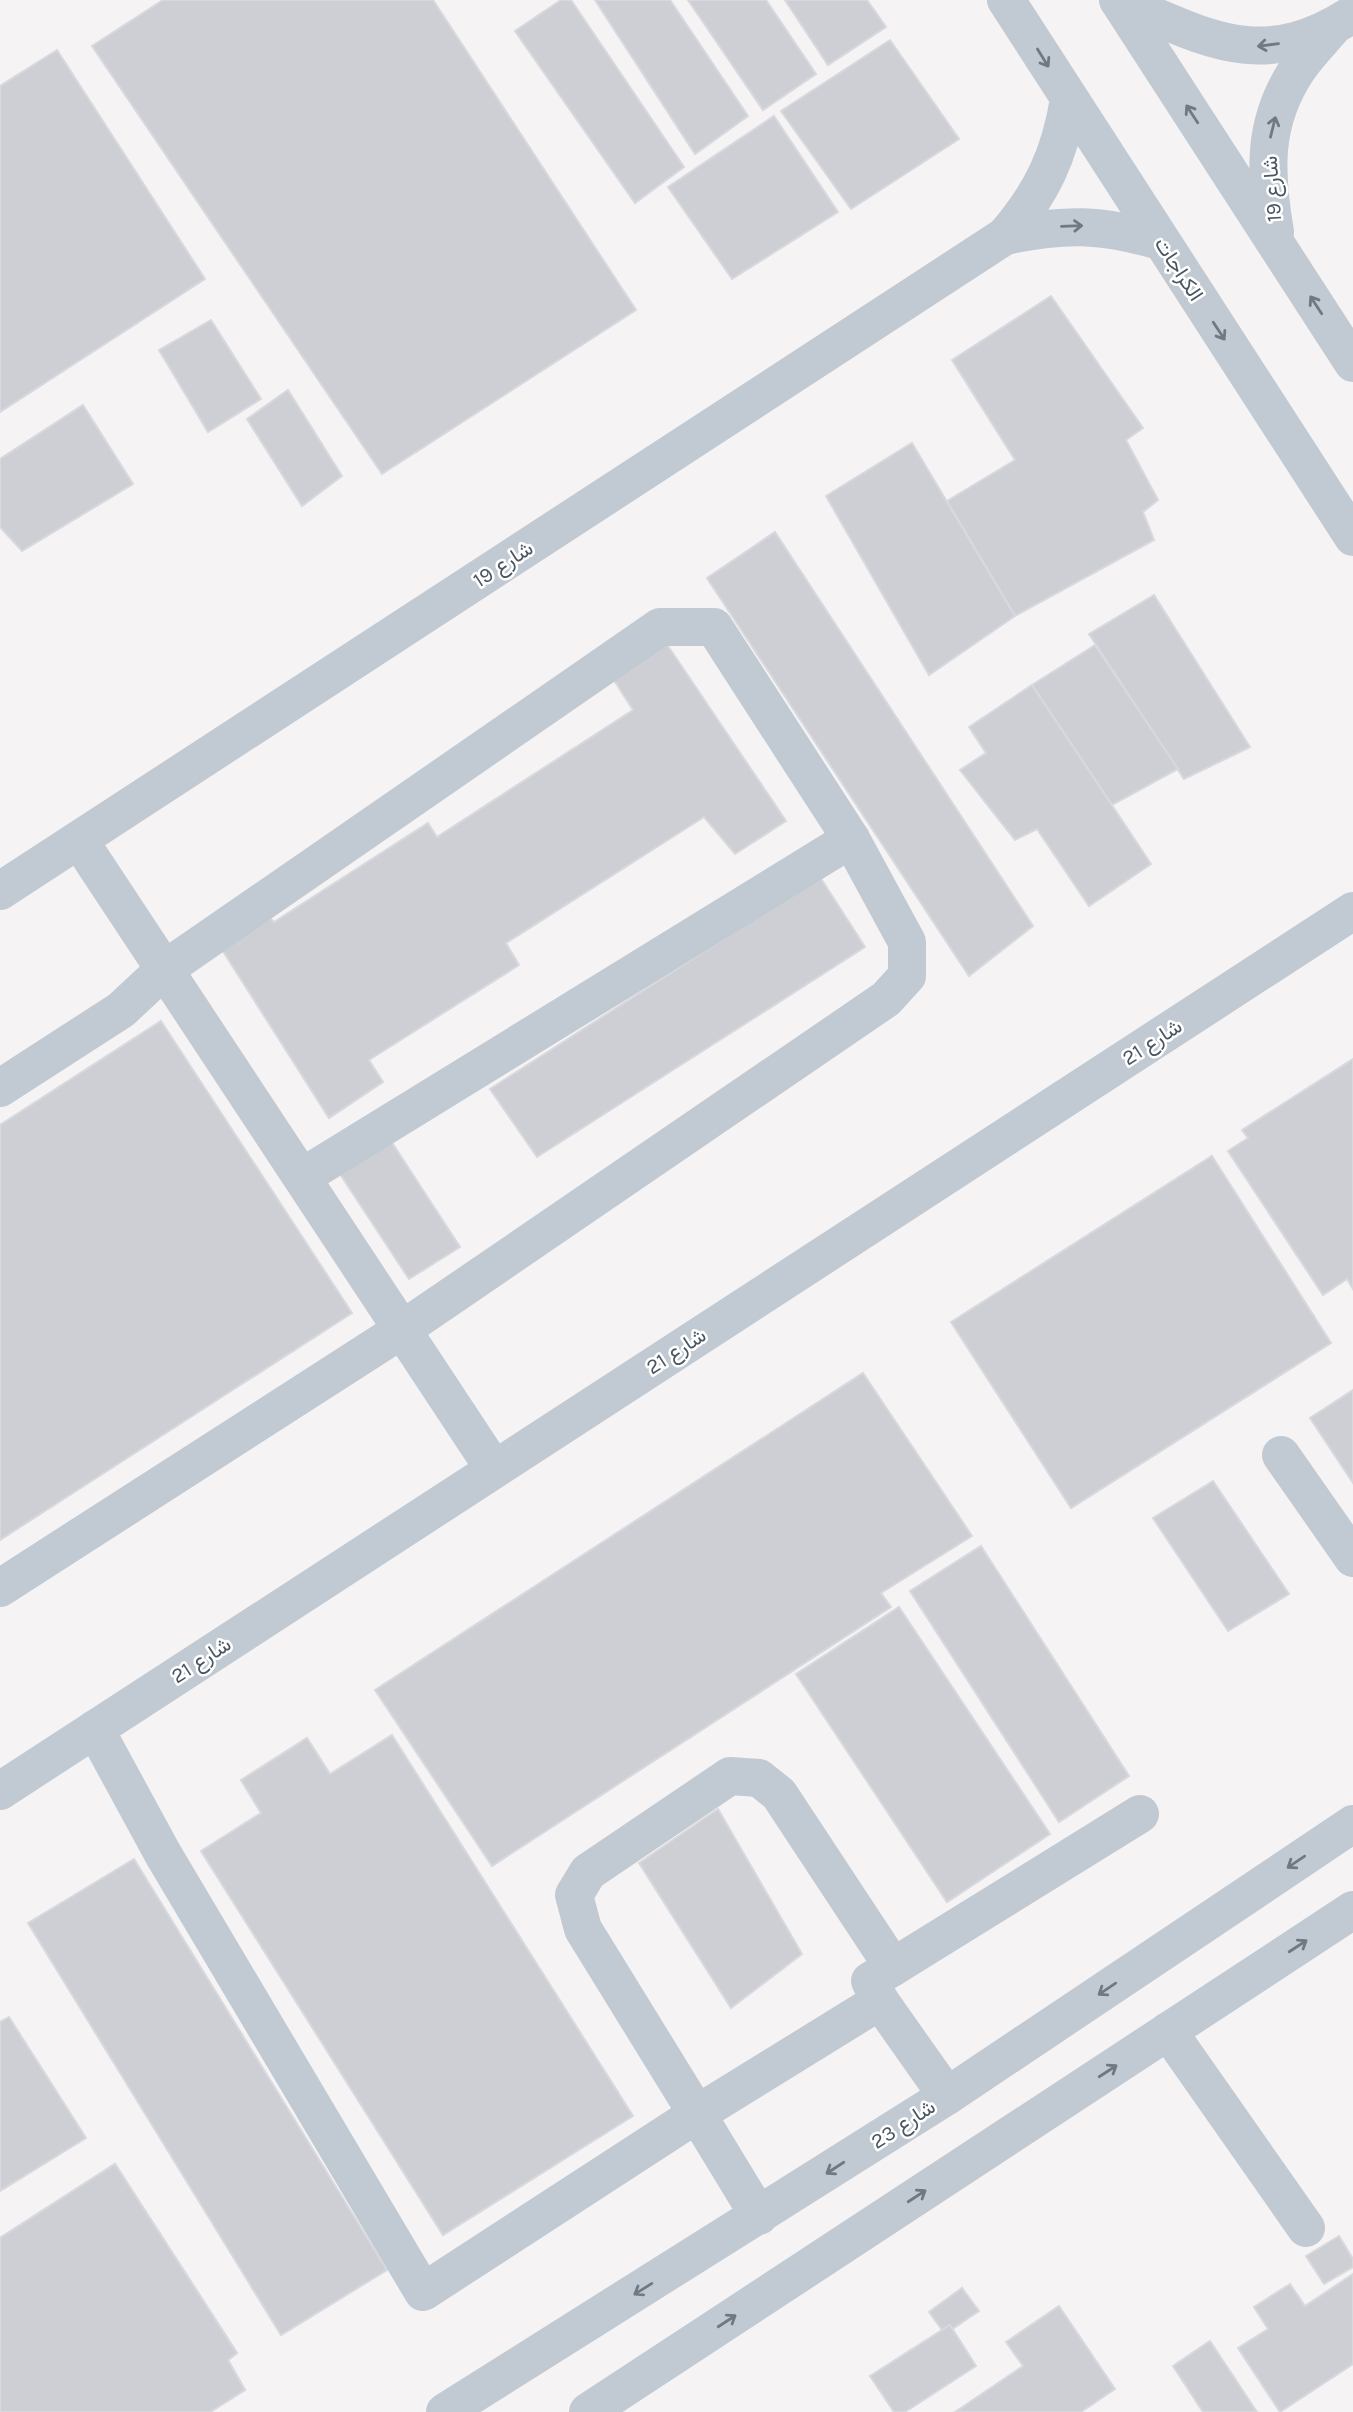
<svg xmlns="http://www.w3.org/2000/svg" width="1353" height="2412" font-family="Karla,Vazirmatn,sans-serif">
<rect width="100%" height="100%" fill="#f5f3f3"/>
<g fill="#cdcfd5" stroke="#d7d9de" stroke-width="2">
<polygon points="163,0 433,0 636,310 382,474 92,46"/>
<polygon points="561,0 571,0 684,167 635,203 515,31"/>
<polygon points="595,0 670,0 748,116 695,154"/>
<polygon points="688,0 766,0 816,74 763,110"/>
<polygon points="785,0 867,0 886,27 828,65"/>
<polygon points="890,40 959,139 851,209 781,111"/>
<polygon points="57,50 205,279 0,412 0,86"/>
<polygon points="774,116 838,212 732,279 668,187"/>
<polygon points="1051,296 1143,428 1126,440 1158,500 1143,512 1154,540 1015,616 947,501 1015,460 952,360"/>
<polygon points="211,320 261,399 208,432 159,350"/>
<polygon points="288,390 342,476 302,506 247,419"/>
<polygon points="83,405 133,484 22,551 0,527 0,459"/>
<polygon points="912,443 1015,616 929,675 826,496"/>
<polygon points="775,532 1033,926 969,976 707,578"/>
<polygon points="1154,595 1250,747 1184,779 1089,634"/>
<polygon points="666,643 786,821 735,854 704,817 506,943 519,965 369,1060 383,1082 329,1118 219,945 266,914 274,922 428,823 437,837 633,710 608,671"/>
<polygon points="1095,645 1178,769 1112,805 1032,685"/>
<polygon points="1032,685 1151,864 1089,906 1037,829 1015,840 960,770 986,753 969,727"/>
<polygon points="820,877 865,947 537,1157 490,1089"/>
<polygon points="161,1021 352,1313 0,1540 0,1125"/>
<polygon points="1353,1059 1353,1289 1347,1279 1323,1295 1228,1151 1248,1138 1242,1130"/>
<polygon points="391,1141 460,1247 409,1279 340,1174"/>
<polygon points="1212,1156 1331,1343 1071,1508 951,1322"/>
<polygon points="863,1373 972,1536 881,1593 891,1607 492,1866 375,1690"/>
<polygon points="1353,1390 1353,1483 1310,1418"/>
<polygon points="1213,1481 1289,1594 1228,1631 1153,1518"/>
<polygon points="981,1546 1129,1776 1059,1822 910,1591"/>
<polygon points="899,1607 1050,1834 947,1902 796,1674"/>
<polygon points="392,1735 633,2116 443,2235 201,1851 261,1813 241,1780 307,1738 330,1774"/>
<polygon points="718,1809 802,1954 731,2008 639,1863"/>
<polygon points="134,1859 387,2270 281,2335 28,1923"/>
<polygon points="9,2017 86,2138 0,2191 0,2022"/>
<polygon points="115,2164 237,2353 228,2360 245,2390 210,2412 0,2412 0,2387 125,2314 102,2284 0,2345 0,2238"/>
<polygon points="115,2164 237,2353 228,2360 245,2390 210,2412 0,2412 0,2238"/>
<polygon points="1339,2236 1353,2259 1353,2267 1324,2284 1306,2256"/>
<polygon points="1353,2274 1353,2364 1280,2412 1238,2348 1268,2329 1254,2307 1290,2284 1305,2306"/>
<polygon points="962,2288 979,2311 945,2334 929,2312"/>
<polygon points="1059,2306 1115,2389 1081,2412 955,2412 1023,2366 1006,2342"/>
<polygon points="950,2325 976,2366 905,2412 894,2412 870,2376"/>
<polygon points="1210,2341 1257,2412 1203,2412 1173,2366"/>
</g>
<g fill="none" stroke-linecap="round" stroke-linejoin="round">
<g stroke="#c1cad2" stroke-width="38">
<polyline points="1006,0 1353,537"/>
<polyline points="1118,0 1353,363"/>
<path d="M1119,1C1207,38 1262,73 1353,14"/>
<path d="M1275,232C1265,173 1262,123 1297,70C1307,55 1320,42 1332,28"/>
<path d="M1005,236C1065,223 1101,224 1160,241"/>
<polyline points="79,840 494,1469"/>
<path d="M0,891L1005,236C1042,193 1060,155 1069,99"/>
<polyline points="0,1088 121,1010 165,969 660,627 714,627 851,839 907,942 907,976 886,999 403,1329 0,1588"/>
<polyline points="302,1177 851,839"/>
<polyline points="1281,1455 1353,1558"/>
<polyline points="95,1729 163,1854 423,2292 697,2114 880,2001 870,1981 893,1967 779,1794 759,1778 730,1776 588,1872 574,1895 583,1929 697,2114 759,2216"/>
<polyline points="0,1791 1353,911"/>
<polyline points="893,1967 1140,1814"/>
<polyline points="880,2001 947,2096"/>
<polyline points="1168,2031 1306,2228"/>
<polyline points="445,2412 947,2096 1353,1824"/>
<polyline points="588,2412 1353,1910"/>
</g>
</g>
<defs><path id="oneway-shaft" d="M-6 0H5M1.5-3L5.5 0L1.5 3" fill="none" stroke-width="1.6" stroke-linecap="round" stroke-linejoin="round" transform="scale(1.75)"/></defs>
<g stroke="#6e7983">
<use href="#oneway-shaft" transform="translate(1268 45) rotate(173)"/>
<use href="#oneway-shaft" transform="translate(1043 58) rotate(58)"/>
<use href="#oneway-shaft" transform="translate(1192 114) rotate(-123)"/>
<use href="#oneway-shaft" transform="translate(1273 127) rotate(-76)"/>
<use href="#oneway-shaft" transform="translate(1072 226) rotate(-2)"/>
<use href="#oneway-shaft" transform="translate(1316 305) rotate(-123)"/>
<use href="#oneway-shaft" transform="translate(1219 331) rotate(57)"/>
<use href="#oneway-shaft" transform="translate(1296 1862) rotate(146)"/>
<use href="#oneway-shaft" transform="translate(1298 1946) rotate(-33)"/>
<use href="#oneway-shaft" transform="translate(1107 1989) rotate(146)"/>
<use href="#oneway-shaft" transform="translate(1108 2071) rotate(-33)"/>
<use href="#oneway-shaft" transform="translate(835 2168) rotate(147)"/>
<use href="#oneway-shaft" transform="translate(917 2196) rotate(-33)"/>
<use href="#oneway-shaft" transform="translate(643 2289) rotate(148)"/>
<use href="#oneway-shaft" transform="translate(727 2321) rotate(-33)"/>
</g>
<g text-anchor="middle" stroke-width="5" stroke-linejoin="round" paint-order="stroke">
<g font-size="21" fill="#4a5661" stroke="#fff">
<text transform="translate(1272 189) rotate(-94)" y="7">شارع 19</text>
<text transform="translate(1179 269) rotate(57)" y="7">الكراجات</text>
<text transform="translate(503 564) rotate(-33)" y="7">شارع 19</text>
<text transform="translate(1152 1042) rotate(-33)" y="7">شارع 21</text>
<text transform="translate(676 1351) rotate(-33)" y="7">شارع 21</text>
<text transform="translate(201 1660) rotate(-33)" y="7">شارع 21</text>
<text transform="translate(903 2124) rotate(-33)" y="7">شارع 23</text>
</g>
</g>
</svg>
